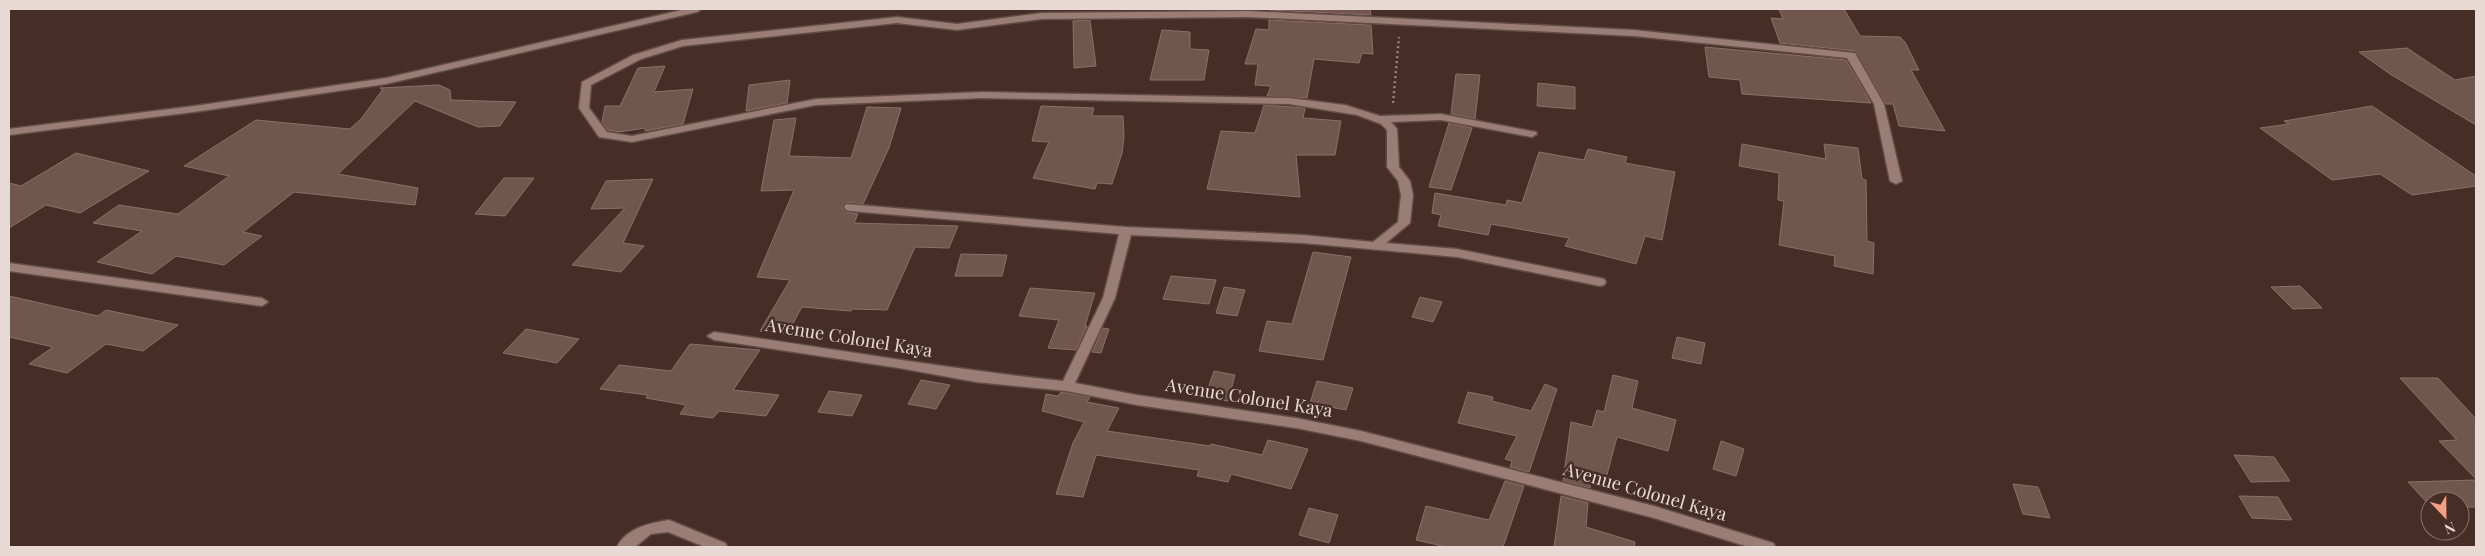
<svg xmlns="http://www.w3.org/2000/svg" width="2485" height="556" font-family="'Playfair Display',serif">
<rect width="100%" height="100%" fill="#462e27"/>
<g fill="#71564e" stroke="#8c7067">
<polygon points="1269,9 1370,9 1371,15 1269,10"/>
<polygon points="1779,9 1844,9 1860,36 1900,37 1905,42 1919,70 1911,70 1945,131 1899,126 1893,104 1886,104 1855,51 1780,43 1771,18 1783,19"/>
<polygon points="1090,20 1096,66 1074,68 1073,21"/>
<polygon points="1269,20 1371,25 1373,54 1362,53 1359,63 1314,59 1307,98 1267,96 1271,86 1255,85 1258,64 1245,64 1256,29 1269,30"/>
<polygon points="1162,30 1190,32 1190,49 1209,50 1204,80 1150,80"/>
<polygon points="1705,47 1846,60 1871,103 1742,94 1740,80 1709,77"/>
<polygon points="2407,48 2455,80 2476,76 2476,125 2390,74 2359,52"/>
<polygon points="665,66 654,92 693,89 683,124 645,131 645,128 619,132 608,130 602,122 605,106 620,106 638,68"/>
<polygon points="1456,74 1480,75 1475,119 1451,114"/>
<polygon points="790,80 787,103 746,111 749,85"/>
<polygon points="1538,83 1575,87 1575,109 1537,106"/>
<polygon points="439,85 450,90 451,100 516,102 500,126 478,127 415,101 338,174 418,188 415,205 294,192 243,232 262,236 224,265 176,256 152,274 97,262 142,231 93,223 119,205 178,214 229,176 184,166 256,120 350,129 361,119 383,89 380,88"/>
<polygon points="1264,105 1305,108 1303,118 1341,121 1335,155 1296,155 1300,197 1207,189 1221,131 1255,133"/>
<polygon points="1041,106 1094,108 1092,116 1123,116 1124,137 1122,153 1112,184 1097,183 1095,189 1033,178 1049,142 1032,141"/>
<polygon points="2372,106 2476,176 2476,186 2412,195 2380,174 2332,180 2260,128 2289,124 2284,121"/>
<polygon points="867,107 901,108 889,148 863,204 846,202 842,208 846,212 858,214 854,223 958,226 949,248 915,247 887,310 852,309 851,311 802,307 787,334 760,331 790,280 757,277 794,190 761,191 774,120 796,118 789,156 851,158"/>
<polygon points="1449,123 1472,128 1451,190 1429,187"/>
<polygon points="1742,144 1826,159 1824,144 1858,148 1862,179 1866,180 1867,241 1874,243 1873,274 1834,266 1835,256 1779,245 1784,201 1778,200 1779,173 1739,166"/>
<polygon points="1588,149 1627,157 1625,163 1675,172 1662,240 1645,236 1636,264 1565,246 1569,238 1491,224 1488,235 1438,226 1441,215 1432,213 1435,193 1506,205 1507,200 1522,203 1539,152 1584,160"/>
<polygon points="76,153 149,171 80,213 46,205 9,228 9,183 21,186"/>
<polygon points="504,178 534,178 505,216 475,214"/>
<polygon points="653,179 623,243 644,246 621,272 572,265 625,208 591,209 606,181"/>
<polygon points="1313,252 1351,257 1323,360 1259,351 1267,321 1292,324"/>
<polygon points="961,254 1007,255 1002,276 955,276"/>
<polygon points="1171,276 1216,280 1209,304 1163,299"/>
<polygon points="2300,286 2322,308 2293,309 2271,287"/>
<polygon points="1224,287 1245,290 1237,316 1216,313"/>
<polygon points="1030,288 1095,293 1085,326 1087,326 1076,350 1048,348 1059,320 1019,316"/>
<polygon points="9,296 98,316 106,310 178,325 143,351 106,344 67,373 29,364 53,347 9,337"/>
<polygon points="1420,297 1442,302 1433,322 1412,317"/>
<polygon points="1103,328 1109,329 1101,353 1092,352"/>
<polygon points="526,329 579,339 557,363 503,353"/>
<polygon points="1677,337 1705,343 1701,364 1672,358"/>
<polygon points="690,344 760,350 733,390 779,395 766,416 719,411 713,418 680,414 686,405 646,398 648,395 600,389 619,365 671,371"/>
<polygon points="1214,371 1235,375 1228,401 1205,397"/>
<polygon points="1613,375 1638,381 1632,408 1676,420 1668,451 1617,437 1605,482 1591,478 1590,488 1563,481 1571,422 1592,427 1597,410 1604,412"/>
<polygon points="2400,378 2438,378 2476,419 2476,479 2439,441 2457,440"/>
<polygon points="921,380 950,385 936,409 908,404"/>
<polygon points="1317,381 1353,388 1346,410 1310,403"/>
<polygon points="1545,384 1557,389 1529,472 1510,467 1512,461 1505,459 1517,436 1458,423 1468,392 1493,397 1492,401 1531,411"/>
<polygon points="829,391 862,395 852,416 818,412"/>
<polygon points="1061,392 1090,397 1087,402 1119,408 1107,431 1210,446 1211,444 1262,455 1268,440 1308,449 1291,489 1231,474 1228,482 1197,476 1199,470 1096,455 1083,497 1056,494 1073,443 1084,422 1042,411 1046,394 1058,396"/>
<polygon points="1721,441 1744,449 1736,476 1713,469"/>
<polygon points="2234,455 2274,457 2290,481 2251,482"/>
<polygon points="2476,480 2476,507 2460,507 2460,501 2430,501 2430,506 2408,482"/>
<polygon points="1505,481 1524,486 1503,547 1447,547 1416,540 1426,506 1489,520"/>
<polygon points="2013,484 2038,487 2050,518 2023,514"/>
<polygon points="1561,496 1588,503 1586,527 1635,542 1634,547 1554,547"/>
<polygon points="2239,496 2278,497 2292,520 2252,518"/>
<polygon points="1309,508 1338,515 1329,543 1299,535"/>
</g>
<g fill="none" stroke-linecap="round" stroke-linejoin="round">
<defs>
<g id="minor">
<polygon points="686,9 702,9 697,12 386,84 194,112 9,135 9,129 194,106 386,78"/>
<path d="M1248,11L1634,30L1855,53L1884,104L1902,181L1896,184L1890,181L1874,104L1847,58L1634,36L1248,17L1042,19L957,30L897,23L683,46L641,59L591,85L589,108L607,132L632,136L816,99L982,92L1289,98L1345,105L1380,116L1441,114L1536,132L1537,134L1532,137L1441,120L1391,122L1397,129L1399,167L1410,181L1413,195L1410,223L1386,243L1457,249L1600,278L1604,279L1606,282L1604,285L1600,286L1457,257L1303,243L1131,235L1115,298L1075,383L1137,395L1296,418L1361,431L1654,506L1773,543L1776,547H1749L1654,518L1361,441L1296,428L1137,405L1067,391L976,382L899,368L714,340L707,336L714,332C830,348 946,369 1063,381L1103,298L1119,234L850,211L846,210L844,207L846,204L1126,227L1303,235L1373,242L1398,222L1401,195L1398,181L1387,167V130L1381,124L1357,115L1289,104L982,98L816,105L632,142L599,137L579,108L582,82L633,55L682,40L897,17L957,24L1042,13Z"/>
<polygon points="9,263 262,298 268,302 262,306 9,271"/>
<path d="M669,520L725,543L728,547H705L668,532L651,534L635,547H617C626,528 650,523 669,520Z"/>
</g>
</defs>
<use href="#minor" stroke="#614c46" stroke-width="3"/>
<polyline stroke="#97837d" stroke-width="2.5" stroke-dasharray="2 3" stroke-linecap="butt" points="1393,103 1399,37"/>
<use href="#minor" fill="#9a7d74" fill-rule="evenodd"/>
</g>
<g text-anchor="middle" stroke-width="5" stroke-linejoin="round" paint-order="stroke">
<g font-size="18" fill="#e9d9d4" stroke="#462e27">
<text transform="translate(849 338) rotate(9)" y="6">Avenue Colonel Kaya</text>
<text transform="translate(1249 398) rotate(9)" y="6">Avenue Colonel Kaya</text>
<text transform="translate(1645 492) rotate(16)" y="6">Avenue Colonel Kaya</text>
</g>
</g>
<rect width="2485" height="556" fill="none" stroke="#e9d9d4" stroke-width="20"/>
<g transform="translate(2445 516) rotate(158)"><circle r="24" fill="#462e27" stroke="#87726c"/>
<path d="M0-4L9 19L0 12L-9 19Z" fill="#f39f86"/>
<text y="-8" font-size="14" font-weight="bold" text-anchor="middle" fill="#e9d9d4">N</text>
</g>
</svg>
